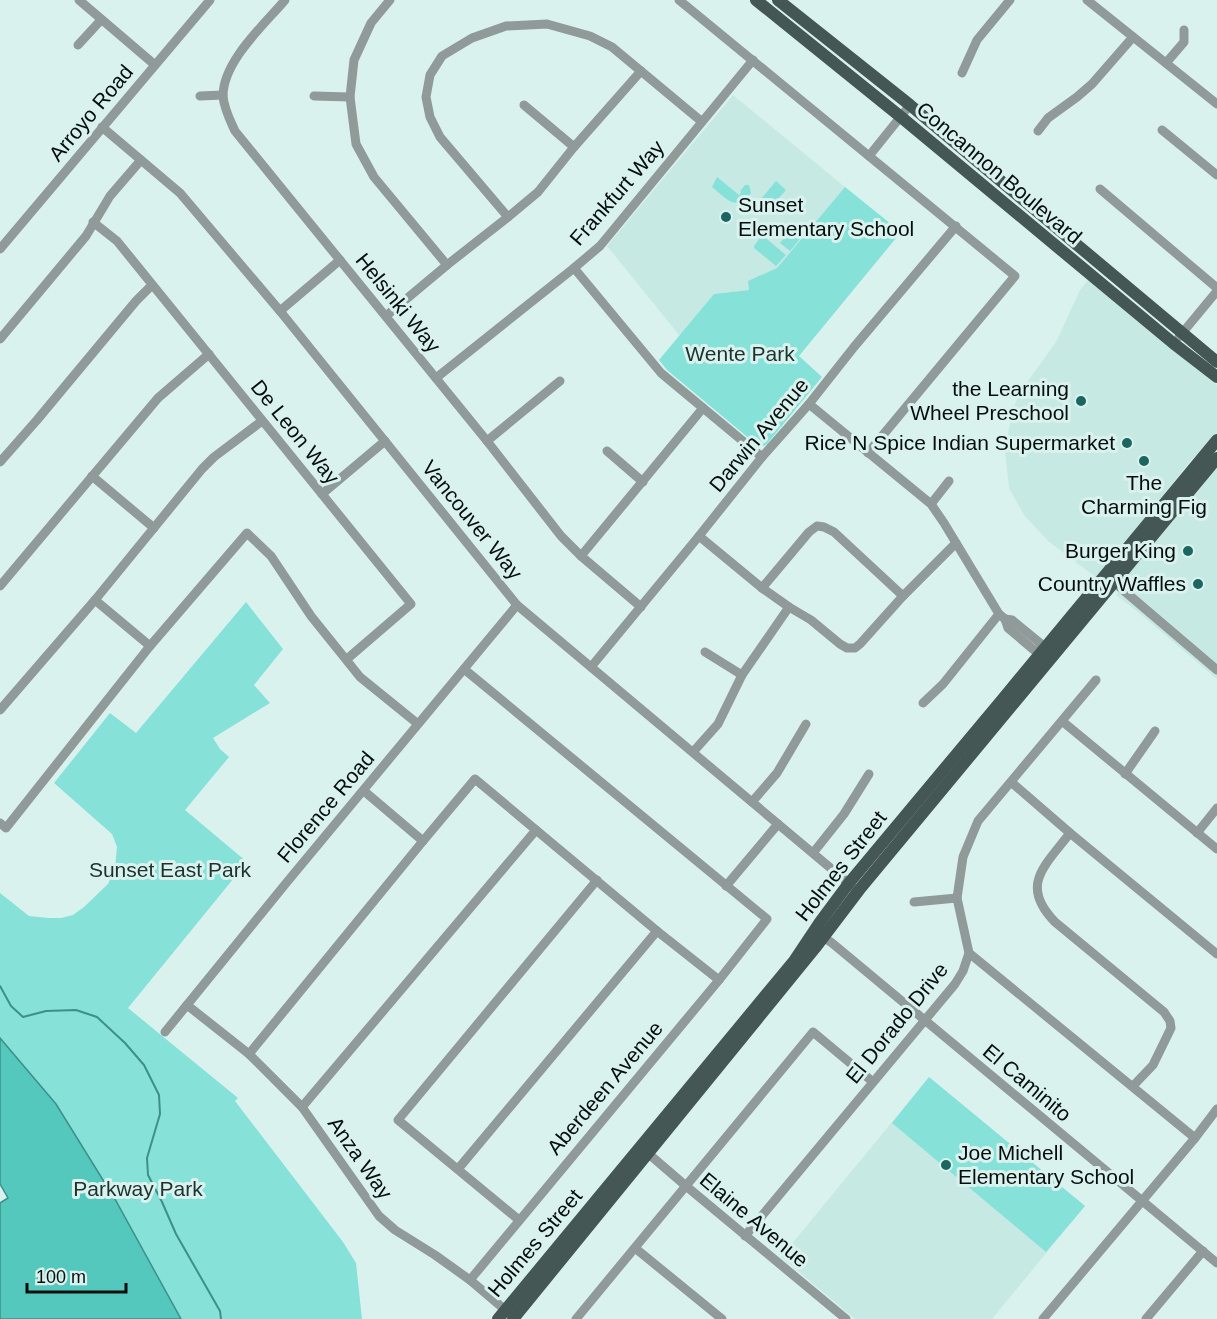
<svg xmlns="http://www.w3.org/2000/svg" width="1217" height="1319" font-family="Arial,sans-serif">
<rect width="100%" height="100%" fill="#daf2ee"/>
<g fill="#c7e9e4">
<polygon points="733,95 845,187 777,268 750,281 749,290 714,294 680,336 607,246"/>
<polygon points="1089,279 1162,341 1217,385 1217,435 1210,443 1191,460 1161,498 1146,521 1098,579 1048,541 1024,515 1009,488 1005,452 1012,412 1020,392 1056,342 1080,290"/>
<polygon points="1217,467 1217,679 1138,612 1116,595 1128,581 1128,575"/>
<polygon points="929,1077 1085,1206 992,1319 855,1319 781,1257"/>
</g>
<g fill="#86e1d8">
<path d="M717,177L739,195H740L741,190L745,185H749L751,193C737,214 725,197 712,187Z"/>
<polygon points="776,181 786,190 771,207 761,199"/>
<polygon points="845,187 901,232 799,356 822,377 767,444 764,446 757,445 667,370 659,360 714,294 749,290 748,281 777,268"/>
<polygon points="794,226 804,234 790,251 780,243"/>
<polygon points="762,235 786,255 776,266 754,248 754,246"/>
<polygon points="246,602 283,649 254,685 270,703 213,738 220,749 229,757 185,810 247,862 128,1008 238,1098 235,1101 343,1242 356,1263 362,1319 0,1319 0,1203 8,1198 0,1184 0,893 29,916 49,918 61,918 73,915 84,907 108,884 115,868 117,847 112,834 54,783 110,713 136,733"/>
<polygon points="929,1077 1085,1206 1046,1252 892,1123"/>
</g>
<polygon fill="#55c8be" stroke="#3d9089" stroke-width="1.5" points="0,1038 56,1104 116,1201 181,1319 0,1319 0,1203 8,1198 0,1184"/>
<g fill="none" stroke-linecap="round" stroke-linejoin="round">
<polyline stroke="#3d9089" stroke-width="2" points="0,986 11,1006 23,1017 46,1011 76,1010 97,1017 125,1043 144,1065 159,1095 160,1114 147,1158 148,1175 162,1202 176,1234 220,1311 221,1319"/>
<g stroke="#909a98" stroke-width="9">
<polyline points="79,0 155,65"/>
<path d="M285,0C264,25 223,61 223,96C224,109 230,120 235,131L487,441L561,536L581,556L641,607"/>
<polyline points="390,0 371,23 354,60 350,97 356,144 374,177 447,265"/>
<polyline points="679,0 1015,276 868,453"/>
<polyline points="1087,0 1217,104"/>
<polyline points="78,45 101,20"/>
<polyline points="1166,63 1184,42 1184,30"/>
<polyline points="962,73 977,40 1010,0"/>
<polyline points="200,96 223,95"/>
<polyline points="314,96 350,97"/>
<polyline points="524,105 574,147"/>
<polyline points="102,127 180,193 280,311 517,605 852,886"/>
<polyline points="1162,130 1217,175"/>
<polyline points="1038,131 1048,118 1077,97 1092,84 1133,37"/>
<polyline points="869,156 910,105"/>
<polyline points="1100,189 1217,288"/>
<polyline points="508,217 440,137 430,117 426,97 430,75 442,56 472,38 506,26 547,24 590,36 612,47 701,121"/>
<polyline points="93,222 117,241 411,604 347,659"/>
<polyline points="0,249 210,0"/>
<polyline points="574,268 661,373 762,457"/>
<polyline points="280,311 340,260"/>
<polyline points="386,316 447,265 508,217 538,192 574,147 641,71"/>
<polyline points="1179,337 1217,291"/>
<polyline points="0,339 86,236 110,196 141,160"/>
<polyline points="436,378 574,268 600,246 753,60"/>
<polyline points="809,404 931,504 944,523 999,614 1005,619 1008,628 1034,650 1043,652 1046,654"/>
<polyline points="487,441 560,381"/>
<polyline points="607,451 643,482"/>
<polyline points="0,462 37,420 136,301 152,285"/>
<polyline points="92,476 154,528"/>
<polyline points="322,494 385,441"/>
<polyline points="931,504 949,481"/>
<polyline points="699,536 762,588 789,607 811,620 840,644 847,648 855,648 860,644 903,596 956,543"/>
<polyline points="581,556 703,408"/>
<polyline points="1109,578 1217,670"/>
<polyline points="0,586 158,398 209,354"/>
<polyline points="762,588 809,532 817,526 824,527 834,532 903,596"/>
<polyline points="95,600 150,646"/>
<polyline points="1005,619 1012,620 1040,643 1043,652"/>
<polyline points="705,652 742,675"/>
<polyline points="591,667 699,536 762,457 809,404 854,347 956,226"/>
<polyline points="464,669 767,919 719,980 470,1280"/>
<polyline points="923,703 943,684 999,614"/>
<polyline points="0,710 95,600 202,469 214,457 262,421"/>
<polyline points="1062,721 1217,849"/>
<polyline points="693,752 718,724 742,675 789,607"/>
<polyline points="1125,774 1155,731"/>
<polyline points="1011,782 1070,833 1217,954"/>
<polyline points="364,791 423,841"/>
<polyline points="752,802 777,773 806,724"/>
<polyline points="0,823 6,828 150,646 247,533 271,556 311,616 360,677 418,724"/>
<path d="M1070,833C1045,866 1019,885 1055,922L1164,1012L1170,1021L1171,1028L1153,1065L1133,1086"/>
<polyline points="1197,833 1217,808"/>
<polyline points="813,853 844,814 869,774"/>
<polyline points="726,886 778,824"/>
<polyline points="914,902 957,898"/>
<polyline points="819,934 832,943 1217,1263"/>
<polyline points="969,953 1195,1138"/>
<polyline points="187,1005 249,1054 302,1107 379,1216 395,1230 435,1255 470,1280 510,1314"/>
<polyline points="165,1032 287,882 517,605"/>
<polyline points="249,1054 423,841 475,779 657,931 719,980"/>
<polyline points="302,1107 536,830"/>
<polyline points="643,1149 686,1186 846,1319"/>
<polyline points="458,1169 657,931"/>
<polyline points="519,1220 398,1120 597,880"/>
<polyline points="745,1236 955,984 963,971 969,953 957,898 963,857 978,821 1096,680"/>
<polyline points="635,1248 722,1319"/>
<polyline points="576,1319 813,1032 873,1082"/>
<polyline points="1043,1319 1195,1138 1217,1109"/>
<polyline points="1146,1319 1203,1251"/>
</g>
<g stroke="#455754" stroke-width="12">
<polyline points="756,0 901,117 1173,343 1217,377"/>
<polyline points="778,0 910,105 1217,362"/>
<polyline points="498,1319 794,961 820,922 849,883 1001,701 1217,440"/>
<polyline points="513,1319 815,948 859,890 1217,458"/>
</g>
</g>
<g fill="#1b6660" stroke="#daf2ee" stroke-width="2">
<circle cx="726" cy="217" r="6"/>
<circle cx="1081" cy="401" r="6"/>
<circle cx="1127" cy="443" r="6"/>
<circle cx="1144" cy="461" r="6"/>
<circle cx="1188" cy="551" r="6"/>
<circle cx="1198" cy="584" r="6"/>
<circle cx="946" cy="1165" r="6"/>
</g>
<g text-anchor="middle" stroke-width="6" stroke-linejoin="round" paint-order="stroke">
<g font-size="21" fill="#060e0d" stroke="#daf2ee">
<text transform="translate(91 113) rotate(-50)" y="7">Arroyo Road</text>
<text transform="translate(999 173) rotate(40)" y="7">Concannon Boulevard</text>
<text transform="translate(617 193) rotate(-49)" y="7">Frankfurt Way</text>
<text transform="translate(398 303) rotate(51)" y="7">Helsinki Way</text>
<text transform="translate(295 432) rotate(51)" y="7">De Leon Way</text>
<text transform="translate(759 435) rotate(-50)" y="7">Darwin Avenue</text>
<text transform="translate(472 520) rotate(51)" y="7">Vancouver Way</text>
<text transform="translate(326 807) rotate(-50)" y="7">Florence Road</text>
<text transform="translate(841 866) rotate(-52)" y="7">Holmes Street</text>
<text transform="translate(897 1023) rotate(-51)" y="7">El Dorado Drive</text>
<text transform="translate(1027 1083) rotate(40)" y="7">El Caminito</text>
<text transform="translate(605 1088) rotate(-50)" y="7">Aberdeen Avenue</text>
<text transform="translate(360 1158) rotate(55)" y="7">Anza Way</text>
<text transform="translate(754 1220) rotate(40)" y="7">Elaine Avenue</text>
<text transform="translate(535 1243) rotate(-50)" y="7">Holmes Street</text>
</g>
<g font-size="21" fill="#060e0d" stroke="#daf2ee" text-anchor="end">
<text x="738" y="212" text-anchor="start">Sunset<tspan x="738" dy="24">Elementary School</tspan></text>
<text x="1069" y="396">the Learning<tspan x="1069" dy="24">Wheel Preschool</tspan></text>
<text x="1115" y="450">Rice N Spice Indian Supermarket</text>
<text x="1144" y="490" text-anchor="middle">The<tspan x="1144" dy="24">Charming Fig</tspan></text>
<text x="1176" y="558">Burger King</text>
<text x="1186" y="591">Country Waffles</text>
<text x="958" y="1160" text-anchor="start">Joe Michell<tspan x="958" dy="24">Elementary School</tspan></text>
</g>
<g font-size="21" fill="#1d312f" stroke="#daf2ee">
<text x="740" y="361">Wente Park</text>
<text x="170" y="877">Sunset East Park</text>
<text x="138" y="1196">Parkway Park</text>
</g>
</g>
<path d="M27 1283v9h99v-9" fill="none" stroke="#060e0d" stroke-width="3"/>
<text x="36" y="1283" font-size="18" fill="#060e0d" stroke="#daf2ee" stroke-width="4.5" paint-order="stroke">100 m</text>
</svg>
